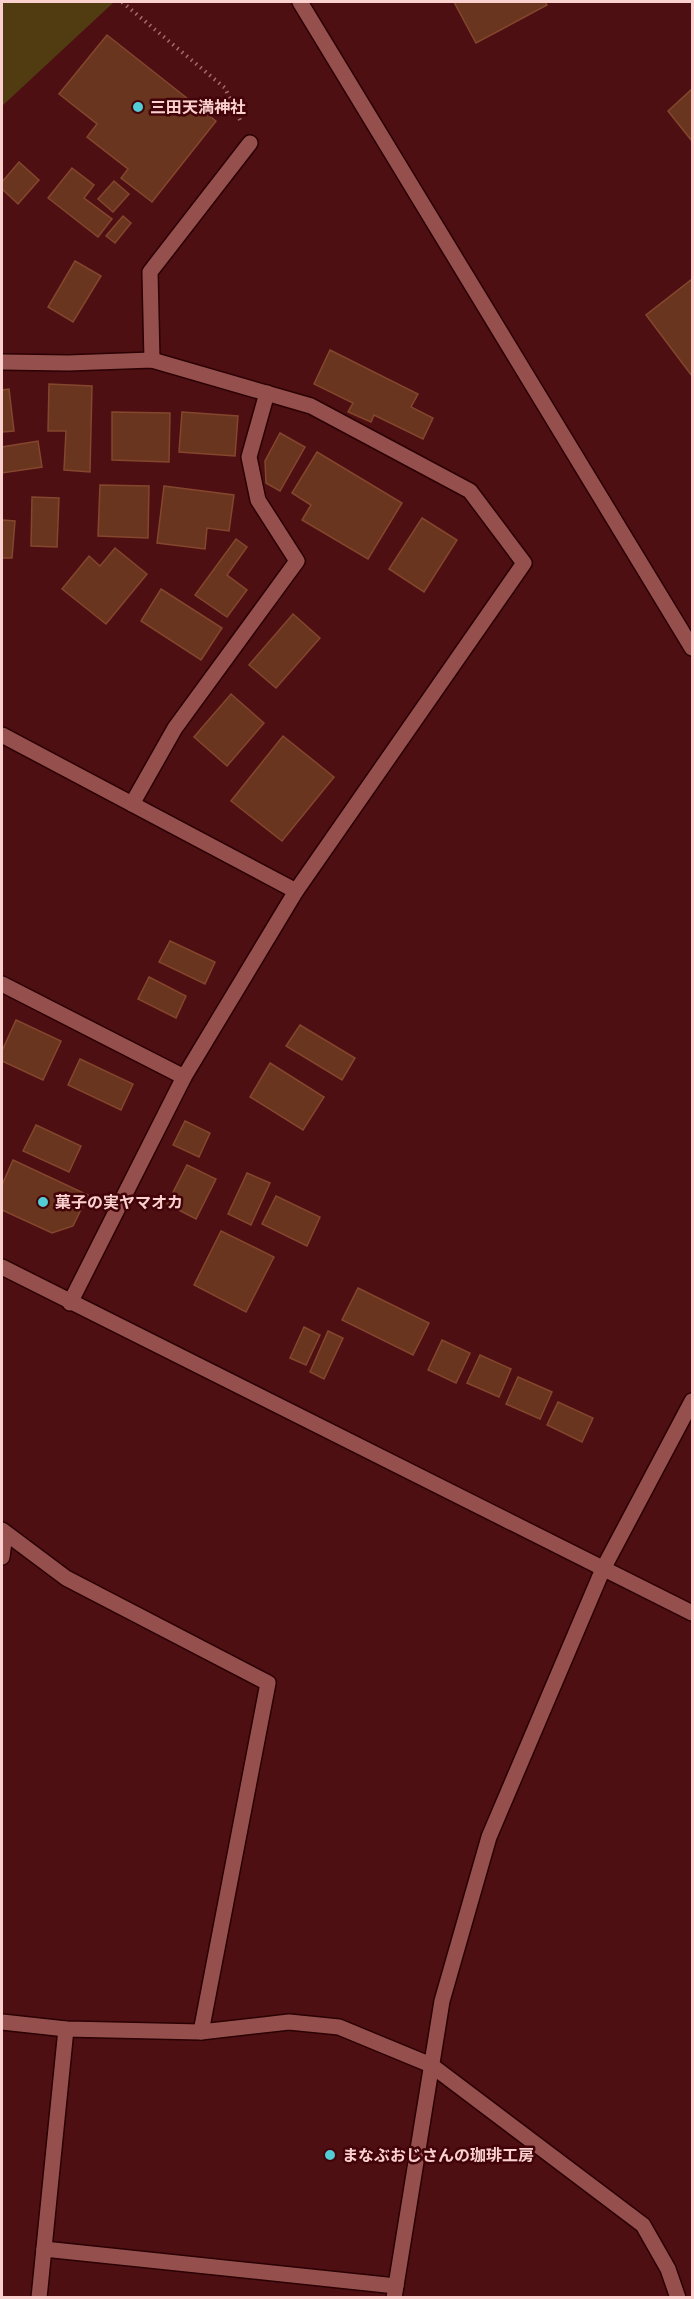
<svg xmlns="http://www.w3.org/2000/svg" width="694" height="2299" font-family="Raleway,'Noto Sans JP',sans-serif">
<rect width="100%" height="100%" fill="#4e0f13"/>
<polygon fill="#513c12" points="2,2 114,2 2,106"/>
<g fill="#6a351f" stroke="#84462d" stroke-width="1.5">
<polygon points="454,2 545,2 547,5 476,43"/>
<polygon points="107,35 216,121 152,202 121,178 128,169 87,137 97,124 59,94"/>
<polygon points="692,89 692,141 668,111"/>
<polygon points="19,162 39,180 18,204 2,189 2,182"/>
<polygon points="72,168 94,185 84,198 112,219 98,237 48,198"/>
<polygon points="114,181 129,194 113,212 98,199"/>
<polygon points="123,216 131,223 115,243 106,236"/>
<polygon points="75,261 101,276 73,322 48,307"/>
<polygon points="691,280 692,282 692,376 646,315"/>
<polygon points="330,350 418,394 411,407 433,418 423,439 374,415 371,422 348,412 353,403 314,384"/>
<polygon points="49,384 92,386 90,472 64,470 66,431 48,431"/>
<polygon points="9,389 14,431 2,432 2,390"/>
<polygon points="112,412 170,413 169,462 112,460"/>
<polygon points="182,412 238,416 235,456 179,452"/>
<polygon points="280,433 305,447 280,491 266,483 265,461"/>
<polygon points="38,441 42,467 2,473 2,447"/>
<polygon points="317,452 402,503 368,559 302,520 311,505 292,493"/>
<polygon points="100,485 149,486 148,538 98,536"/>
<polygon points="164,486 234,495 229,531 207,528 205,549 157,543"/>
<polygon points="32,497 59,498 57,547 31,546"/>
<polygon points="422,518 457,540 424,592 389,569"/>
<polygon points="2,520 15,521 12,558 2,558"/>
<polygon points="236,539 247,547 227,575 247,590 227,617 195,595"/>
<polygon points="115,548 147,574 106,624 62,589 89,556 100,566"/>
<polygon points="161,589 222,628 201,660 141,621"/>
<polygon points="293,614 320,638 276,688 249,665"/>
<polygon points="231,694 264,723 227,766 194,737"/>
<polygon points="283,736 334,777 282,841 231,801"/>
<polygon points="170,941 215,962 205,984 159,962"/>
<polygon points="149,977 186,996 176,1018 138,999"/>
<polygon points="16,1020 61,1041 43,1080 2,1061 2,1051"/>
<polygon points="300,1025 355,1058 342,1080 286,1046"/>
<polygon points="80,1059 133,1084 121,1110 68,1085"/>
<polygon points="270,1063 324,1097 303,1130 250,1097"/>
<polygon points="185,1121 210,1133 199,1157 173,1145"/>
<polygon points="36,1125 81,1146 69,1172 23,1151"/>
<polygon points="13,1160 88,1195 73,1226 52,1233 2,1210 2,1185"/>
<polygon points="187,1165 216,1179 196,1219 167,1204"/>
<polygon points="247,1173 270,1183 251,1225 228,1214"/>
<polygon points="276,1196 320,1217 307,1246 262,1224"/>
<polygon points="221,1231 274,1257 246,1312 194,1285"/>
<polygon points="358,1288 429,1323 413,1355 342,1320"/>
<polygon points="304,1327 320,1335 306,1365 290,1358"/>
<polygon points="328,1331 343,1338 324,1379 310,1372"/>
<polygon points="442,1340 470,1353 456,1383 428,1370"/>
<polygon points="480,1355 511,1369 499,1397 467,1383"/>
<polygon points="518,1377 552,1392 540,1419 506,1404"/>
<polygon points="558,1402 593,1418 582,1442 547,1425"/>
</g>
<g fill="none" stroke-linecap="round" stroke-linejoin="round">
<defs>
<g id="minor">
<polyline points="152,360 150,272 250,143"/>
<polyline points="2,362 68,363 152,360 311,406 470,491 524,563 296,891 184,1077 70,1303"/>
<polyline points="2,735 296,891"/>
<polyline points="132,804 175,728 297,561 258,500 249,457 267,393"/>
<polyline points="2,984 184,1077"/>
<polyline points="2,1530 66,1578 268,1683 201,2032 289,2022 339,2027 431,2065 643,2225 668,2269 678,2298"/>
<polyline points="2,1557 5,1533"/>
<polyline points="2,2022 66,2029 201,2032"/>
<polyline points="44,2249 396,2286"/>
<polyline points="39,2298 66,2029"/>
</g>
<g id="tertiary">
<polyline points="300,2 692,648"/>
<polyline points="2,1267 692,1613"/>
<polyline points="394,2298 442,2001 489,1837 603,1569 692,1401"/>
</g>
</defs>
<use href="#minor" stroke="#2b0003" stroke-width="18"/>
<use href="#tertiary" stroke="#2b0003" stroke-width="18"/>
<polyline stroke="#a16c6d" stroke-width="4" stroke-dasharray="1.5 4.5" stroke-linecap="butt" points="122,2 225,88 240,120"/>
<use href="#minor" stroke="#95504e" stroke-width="15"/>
<use href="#tertiary" stroke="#95504e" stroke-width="15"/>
</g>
<g fill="#52ccd5" stroke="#420309" stroke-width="2">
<circle cx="138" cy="107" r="6"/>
<circle cx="43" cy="1202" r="6"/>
<circle cx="330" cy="2155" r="6"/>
</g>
<g text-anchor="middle" stroke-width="5" stroke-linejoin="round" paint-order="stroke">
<g font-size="16" font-weight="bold" fill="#fad1cf" stroke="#420309" text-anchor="start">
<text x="150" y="113">三田天満神社</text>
<text x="55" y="1208">菓子の実ヤマオカ</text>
<text x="342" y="2161">まなぶおじさんの珈琲工房</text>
</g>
</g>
<rect width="694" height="2299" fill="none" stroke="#fad1cf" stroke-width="6"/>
</svg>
